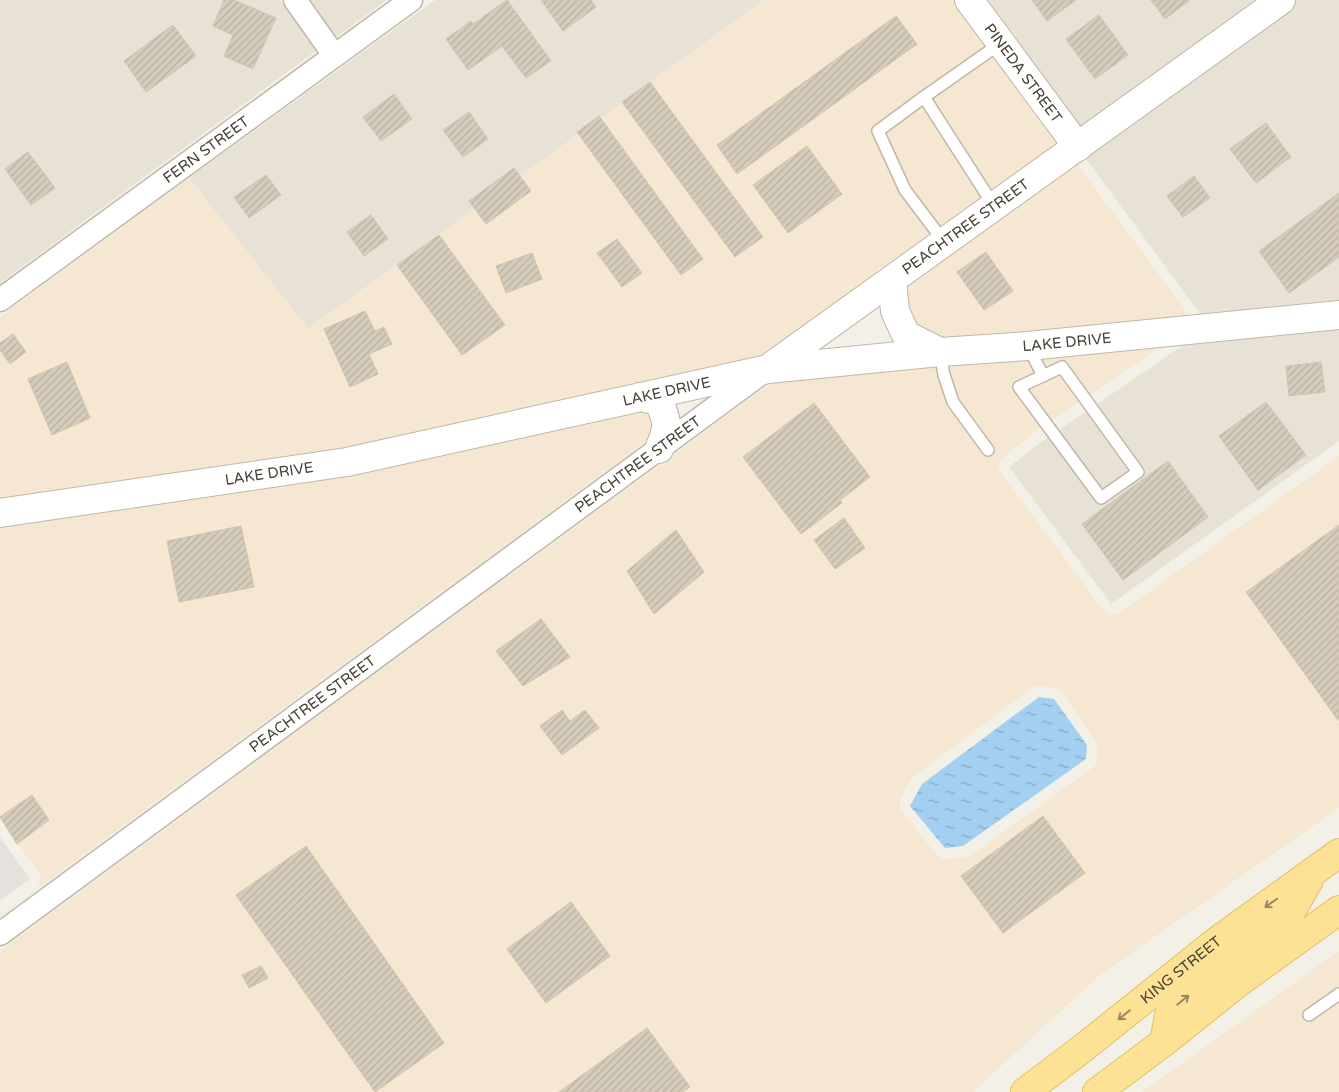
<svg xmlns="http://www.w3.org/2000/svg" width="1339" height="1092" font-family="'Varela Round',sans-serif">
<defs>
<pattern id="water-ripples" width="26" height="14" patternUnits="userSpaceOnUse" patternTransform="scale(1.25)"><rect width="26" height="14" fill="#a3cff0"/><path d="M2 4q2-2 4 0t4 0M15 11q2-2 4 0t4 0" fill="none" stroke="#87a9c3"/></pattern>
<pattern id="building-hatch" width="6" height="6" patternUnits="userSpaceOnUse" patternTransform="scale(1.25)"><rect width="6" height="6" fill="#d5ccbc"/><path d="M-1 1l2-2M0 6l6-6M5 7l2-2" fill="none" stroke="#b8b0a2"/></pattern>
</defs>
<rect width="100%" height="100%" fill="#f3f0e7"/>
<g fill="#e7e2d5">
<polygon points="0,0 280,0 316,51 0,283"/>
<polygon points="310,0 387,0 336,37"/>
<polygon points="435,0 764,0 308,329 189,178"/>
<polygon points="969,0 1339,0 1339,441 1111,604 1009,467 1043,441 1210,327"/>
</g>
<g fill="#f5e7d2" fill-rule="evenodd">
<polygon points="764,0 954,0 1060,143 887,267 878,267 878,273 763,356 754,357 754,358 639,383 629,381 628,386 343,449 0,499 0,317 189,178 309,329"/>
<polygon points="1077,164 1189,315 1026,332 941,339 915,325 907,309 905,287"/>
<path d="M1163,345L1036,431L1002,458L998,463L999,470L1103,610L1109,615H1112L1118,614L1339,456V808L1100,975L973,1092H0V951L661,464L665,467L669,458L774,381L939,366L947,370L949,365ZM1038,686L1054,688L1060,690L1097,743V761L1095,766L970,856L965,858L943,859L937,855L900,809V799L912,778L1032,688Z"/>
<polygon points="642,410 650,412 654,428 649,439 0,916 0,915 37,889 41,880 39,873 0,819 0,526"/>
<polygon points="1339,951 1339,1092 1142,1092"/>
</g>
<polygon fill="#e6e1dc" points="0,837 30,879 0,900"/>
<polygon fill="url(#water-ripples)" points="1039,697 1054,699 1087,745 1086,759 963,846 945,848 910,806 922,784"/>
<g fill="url(#building-hatch)" stroke="#d0c4af">
<polygon points="224,0 234,0 276,18 253,69 224,56 233,35 213,26"/>
<polygon points="507,0 551,61 526,78 502,46 468,70 446,39 471,21 473,24"/>
<polygon points="541,0 591,0 596,7 563,31"/>
<polygon points="1032,0 1076,0 1047,21"/>
<polygon points="1151,0 1190,0 1165,19"/>
<polygon points="1099,15 1128,55 1095,79 1066,39"/>
<polygon points="896,16 917,44 737,174 717,145"/>
<polygon points="173,25 196,56 146,92 124,61"/>
<polygon points="650,82 763,237 735,257 622,102"/>
<polygon points="394,94 412,119 381,141 363,117"/>
<polygon points="469,112 488,139 463,157 443,130"/>
<polygon points="599,116 703,259 681,275 577,132"/>
<polygon points="1266,123 1291,157 1256,183 1230,149"/>
<polygon points="807,146 842,194 788,233 753,185"/>
<polygon points="28,152 55,188 31,205 5,169"/>
<polygon points="514,168 531,191 486,224 469,201"/>
<polygon points="266,175 281,195 249,218 234,197"/>
<polygon points="1194,176 1210,198 1183,217 1167,196"/>
<polygon points="1339,193 1339,257 1289,293 1259,251"/>
<polygon points="371,215 388,239 364,256 347,232"/>
<polygon points="439,235 505,325 462,355 397,265"/>
<polygon points="617,239 642,273 622,287 597,253"/>
<polygon points="986,252 1013,291 984,310 957,272"/>
<polygon points="532,253 542,279 506,293 496,266"/>
<polygon points="365,311 375,331 384,327 392,344 369,354 378,374 350,387 324,329"/>
<polygon points="13,334 26,352 10,364 0,350 0,343"/>
<polygon points="67,362 90,418 52,435 28,379"/>
<polygon points="1321,362 1325,392 1289,396 1286,366"/>
<polygon points="1266,402 1306,455 1258,490 1219,436"/>
<polygon points="814,403 870,477 840,500 842,503 801,534 743,457"/>
<polygon points="1168,461 1208,517 1123,580 1082,524"/>
<polygon points="844,518 865,548 835,569 814,540"/>
<polygon points="1339,525 1339,720 1338,720 1246,592"/>
<polygon points="241,526 254,587 179,602 167,541"/>
<polygon points="676,530 704,572 654,614 627,571"/>
<polygon points="541,619 570,657 523,686 496,651"/>
<polygon points="562,710 570,721 585,710 599,728 562,755 540,726"/>
<polygon points="32,795 49,820 17,844 0,817"/>
<polygon points="1043,816 1085,873 1003,933 961,876"/>
<polygon points="306,846 444,1043 375,1092 236,895"/>
<polygon points="571,902 610,956 546,1003 507,949"/>
<polygon points="261,966 268,978 249,988 242,975"/>
<polygon points="647,1028 690,1087 683,1092 559,1092"/>
</g>
<g fill="none" stroke-linecap="round" stroke-linejoin="round">
<defs>
<g id="service">
<polyline points="924,97 994,206"/>
<polyline points="945,243 905,190 878,131 924,97 1001,43"/>
<polyline points="1028,346 1043,376"/>
<polyline points="940,352 944,375 953,402 988,450"/>
<polygon points="1062,367 1138,472 1101,498 1019,387"/>
<polyline points="1309,1015 1339,994"/>
</g>
<g id="minor">
<polyline points="295,0 334,55"/>
<path id="s1" d="M0,300L411,0"/>
<path id="s2" d="M0,934L763,372"/>
</g>
<g id="tertiary">
<path id="s3" d="M969,0L1078,147"/>
<polyline points="892,280 895,311 906,335 940,352"/>
<path id="s4" d="M769,368L1281,0"/>
<path d="M640,397L659,401C668,423 669,427 659,449"/>
<path id="s5" d="M0,513L347,462L768,369L940,352L1028,346L1339,315"/>
</g>
<g id="primary">
<polyline points="1164,1042 1170,1010 1198,988 1281,929 1309,880"/>
<path id="s6" d="M1025,1092L1078,1052L1217,941L1339,853"/>
<polyline points="1097,1092 1164,1042 1239,982 1339,910"/>
</g>
</defs>
<use href="#service" stroke="#bfb8a9" stroke-width="14"/>
<use href="#minor" stroke="#bfb8a9" stroke-width="25"/>
<use href="#tertiary" stroke="#bfb8a9" stroke-width="30"/>
<use href="#primary" stroke="#e3c065" stroke-width="30"/>
<use href="#service" stroke="#fff" stroke-width="11"/>
<use href="#minor" stroke="#fff" stroke-width="22"/>
<use href="#tertiary" stroke="#fff" stroke-width="28"/>
<use href="#primary" stroke="#fde296" stroke-width="28"/>
</g>
<defs><path id="oneway-shaft" d="M-6 0H5M1.5-3L5.5 0L1.5 3" fill="none" stroke-width="1.6" stroke-linecap="round" stroke-linejoin="round" transform="scale(1.25)"/></defs>
<g stroke="#988961">
<use href="#oneway-shaft" transform="translate(1271 903) rotate(145)"/>
<use href="#oneway-shaft" transform="translate(1183 1000) rotate(-39)"/>
<use href="#oneway-shaft" transform="translate(1124 1015) rotate(141)"/>
</g>
<g text-anchor="middle" stroke-width="5" stroke-linejoin="round" paint-order="stroke">
<g font-size="15" fill="#464036" stroke="#fff">
<text dy="5" stroke="none"><textPath href="#s3" startOffset="91">PINEDA STREET</textPath></text>
<text dy="5" stroke="none"><textPath href="#s1" startOffset="255">FERN STREET</textPath></text>
<text dy="5" stroke="none"><textPath href="#s4" startOffset="242">PEACHTREE STREET</textPath></text>
<text dy="5" stroke="none"><textPath href="#s5" startOffset="1082">LAKE DRIVE</textPath></text>
<text dy="5" stroke="none"><textPath href="#s5" startOffset="678">LAKE DRIVE</textPath></text>
<text dy="5" stroke="none"><textPath href="#s2" startOffset="792">PEACHTREE STREET</textPath></text>
<text dy="5" stroke="none"><textPath href="#s5" startOffset="272">LAKE DRIVE</textPath></text>
<text dy="5" stroke="none"><textPath href="#s2" startOffset="388">PEACHTREE STREET</textPath></text>
<text dy="5" stroke="none"><textPath href="#s6" startOffset="198">KING STREET</textPath></text>
</g>
</g>
</svg>
